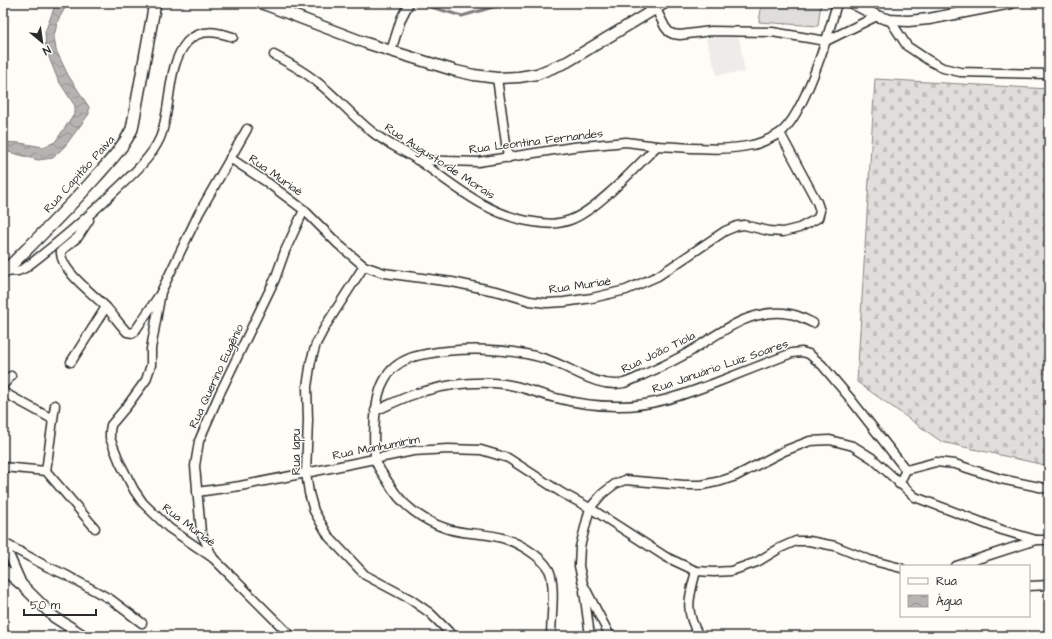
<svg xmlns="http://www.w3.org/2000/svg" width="1052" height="639" font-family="'Architects Daughter',sans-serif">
<defs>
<pattern id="cemetery-stones" width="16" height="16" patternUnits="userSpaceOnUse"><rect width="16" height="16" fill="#dfdeda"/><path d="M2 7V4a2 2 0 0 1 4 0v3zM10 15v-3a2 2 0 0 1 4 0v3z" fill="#c0bfbb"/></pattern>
<pattern id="water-waves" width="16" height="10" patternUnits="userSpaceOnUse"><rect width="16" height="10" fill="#b5b4b1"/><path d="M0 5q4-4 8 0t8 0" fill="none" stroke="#939390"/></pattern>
</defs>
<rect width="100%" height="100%" fill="#fdfcf7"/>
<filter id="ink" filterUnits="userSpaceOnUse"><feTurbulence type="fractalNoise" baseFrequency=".025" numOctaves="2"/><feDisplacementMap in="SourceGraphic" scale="8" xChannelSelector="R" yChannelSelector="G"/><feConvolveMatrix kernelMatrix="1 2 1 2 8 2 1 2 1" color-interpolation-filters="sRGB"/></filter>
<g filter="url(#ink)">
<polygon fill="#edece8" points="738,33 745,72 717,75 706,39"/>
<polygon fill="url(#cemetery-stones)" stroke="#858482" points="875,79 1049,89 1049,466 942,442 857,382"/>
<polygon fill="#dfdeda" stroke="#858482" points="762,3 821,3 818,26 759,22"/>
<polygon fill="url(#water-waves)" stroke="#7e7d7b" points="56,3 68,3 58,20 54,36 56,50 68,75 89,107 89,114 65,146 53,158 38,160 9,152 3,153 3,142 20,143 43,147 55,142 75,113 75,106 58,80 46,50 45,32"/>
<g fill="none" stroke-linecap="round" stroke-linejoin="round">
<polyline stroke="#7e7d7b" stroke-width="3" points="417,3 462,16 507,3"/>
<defs>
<g id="minor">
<polyline points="976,3 991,5"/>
<polyline points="656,9 665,27 669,32 673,34 680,35 711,31 772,32 826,41 877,16"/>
<polyline points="890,20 907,46 928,60 943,68 960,72 1049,74"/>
<polyline points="391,51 401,19 409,3"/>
<path d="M274,55C289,63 304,71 317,82C336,96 352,116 371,131C385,143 403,150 418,160C454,185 488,216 534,222C548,224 555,225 570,220C596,211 637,166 657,146C688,147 722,152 752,145C759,144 774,137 780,133C804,116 829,33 837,3"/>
<polyline points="497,78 508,158"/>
<polyline points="247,129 199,213 161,292 151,349 151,365 146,380 127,406 111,425 110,431 110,438 120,463 134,490 143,503 169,528 213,558 291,636"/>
<polyline points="230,158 268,183 304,210 338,244 364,266 384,273 452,282 500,292 530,301 547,303 564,302 592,298 626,290 658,276 725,231 737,226 744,225 769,231 783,232 799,228 818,218 820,211 817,202 780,133"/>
<polyline points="417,160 478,162 573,147 626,142 657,146"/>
<path d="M89,220L78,237L61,251C59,270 95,295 107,308C114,316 120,325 127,332L133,333L135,331L160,294"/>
<polyline points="364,266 326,325 316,344 311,361 307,387 308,420 306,473 309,493 314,511 329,537 365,575 410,599 430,613 453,636"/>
<path d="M4,272L18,271L25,268C57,244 88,217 117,189C133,174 151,158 160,138C172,109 166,66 187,42C200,28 217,32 233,37"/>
<polyline points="71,362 106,307"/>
<polyline points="3,385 11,376"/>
<polyline points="3,392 52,419"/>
<path d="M375,411C391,404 408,395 425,391C450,384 478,381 504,384C522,386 538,394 556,398C575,403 596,406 616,406C651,407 683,395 715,383C741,373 766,363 792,353L802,352L809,354L822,365L849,397L906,470"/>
<polyline points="3,467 46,471 95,528"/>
<polyline points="46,471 55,405"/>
<polyline points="899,484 906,470 936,462 955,464 1001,479 1049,489"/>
<polyline points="197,492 240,486 306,473 413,451 448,449 481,450 508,458 562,493 590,508 666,557 696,571 714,572 731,571 757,562 780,548 796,541 809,541 835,546 870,560 901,568"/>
<polyline points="4,543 46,566 66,575 110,599 142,623"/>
<polyline points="4,543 22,584"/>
<polyline points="213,558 201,532 195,466 199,441 219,395 275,279 285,251 304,210"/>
<polyline points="956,566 1036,540"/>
<path d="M696,571C689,598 684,610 699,636"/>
<polyline points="1029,586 1049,585"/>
<polyline points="584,591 590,636"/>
<path d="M551,636C551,619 556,584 549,570C541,555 514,540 498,537C482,533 464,534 448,529C423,521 401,505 388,482C383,474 375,465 375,456C373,435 374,397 385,379C390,369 400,362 410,358C415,356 421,355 426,354C463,347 510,348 546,359C571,367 597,389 624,383C630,381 637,378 643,375C659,368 676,360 691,351C721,332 752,307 790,314C798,315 806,320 813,323"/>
<polyline points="610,636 583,584 579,566 580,547 590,508 602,494 615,484 625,480 684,485 702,485 721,481 736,476 784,451 810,441 830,440 853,446 872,458 915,497 1002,530 1036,540 1049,540"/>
</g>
<g id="tertiary">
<polyline points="261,3 366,43 391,51 456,71 474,75 497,78 519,77 537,74 567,62 665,3"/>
<polyline points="852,3 877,16 890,20 908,21 929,19 1011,3"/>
<polyline points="3,569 22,585 54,617 84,636"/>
</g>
<path id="secondary" d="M3,273C34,242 66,211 95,178C109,162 123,148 132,129L155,3"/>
</defs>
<use href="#minor" stroke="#2b2b2b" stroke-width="11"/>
<use href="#tertiary" stroke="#2b2b2b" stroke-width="13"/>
<use href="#secondary" stroke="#2b2b2b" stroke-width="14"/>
<use href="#minor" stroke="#fdfcf7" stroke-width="8"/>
<use href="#tertiary" stroke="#fdfcf7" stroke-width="10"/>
<use href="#secondary" stroke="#fdfcf7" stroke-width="11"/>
</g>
</g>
<g text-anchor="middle" stroke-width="3" stroke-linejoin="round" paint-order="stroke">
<g font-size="12" fill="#2b2b2b" stroke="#fdfcf7">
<text transform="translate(536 141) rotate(-7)" y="4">Rua Leontina Fernandes</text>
<text transform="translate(440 161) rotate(33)" y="4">Rua Augusto de Morais</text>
<text transform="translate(79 174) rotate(-48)" y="4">Rua Capitão Paiva</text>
<text transform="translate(276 175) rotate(35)" y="4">Rua Muriaé</text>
<text transform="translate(580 285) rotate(-8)" y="4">Rua Muriaé</text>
<text transform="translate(658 352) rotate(-26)" y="4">Rua João Tiola</text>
<text transform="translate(720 366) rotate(-19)" y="4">Rua Januário Luiz Soares</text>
<text transform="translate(216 376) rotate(-65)" y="4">Rua Querino Eugênio</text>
<text transform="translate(376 447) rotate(-11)" y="4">Rua Manhumirim</text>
<text transform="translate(296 452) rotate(-90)" y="4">Rua Iapu</text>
<text transform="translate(189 525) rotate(37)" y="4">Rua Muriaé</text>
</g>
</g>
<rect width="1052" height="639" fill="none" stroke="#fdfcf7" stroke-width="16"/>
<rect x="8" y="8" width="1036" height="623" fill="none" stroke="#2b2b2b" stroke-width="1.5" filter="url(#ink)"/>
<rect x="900" y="565" width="130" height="52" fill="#fdfcf7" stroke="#a9a8a5"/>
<rect x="908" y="578" width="20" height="6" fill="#fdfcf7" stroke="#a9a8a5"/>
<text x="936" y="585" font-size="12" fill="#2b2b2b">Rua</text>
<rect x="908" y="595" width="20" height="12" fill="url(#water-waves)" stroke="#a9a8a5"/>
<text x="936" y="605" font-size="12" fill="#2b2b2b">Água</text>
<g transform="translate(42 42) rotate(151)" stroke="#fdfcf7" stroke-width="3" paint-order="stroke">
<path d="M0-3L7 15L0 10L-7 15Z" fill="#2b2b2b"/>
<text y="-6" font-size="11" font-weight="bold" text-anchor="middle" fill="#2b2b2b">N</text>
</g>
<path d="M24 609v6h72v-6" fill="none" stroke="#2b2b2b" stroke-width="2"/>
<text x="30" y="609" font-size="12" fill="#2b2b2b" stroke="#fdfcf7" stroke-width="3" paint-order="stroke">50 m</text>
</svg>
